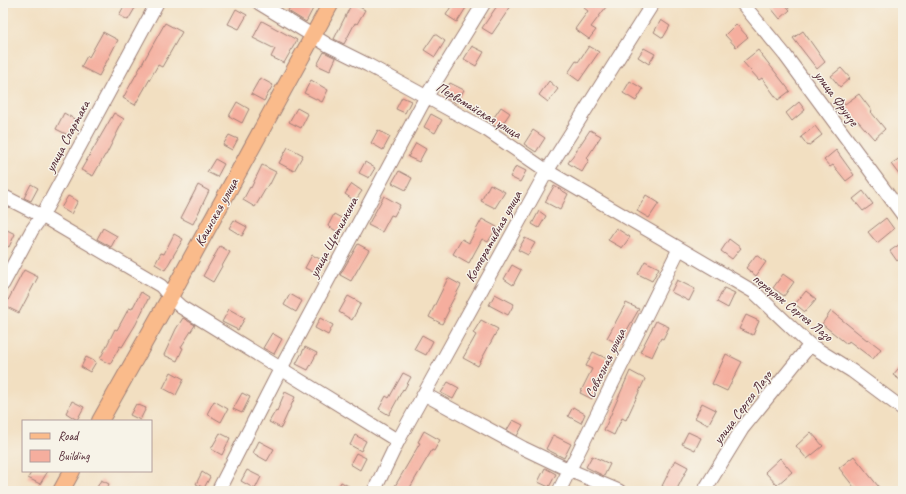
<svg xmlns="http://www.w3.org/2000/svg" width="906" height="494" font-family="Caveat,sans-serif">
<rect width="100%" height="100%" fill="#f7f3e8"/>
<filter id="ink" filterUnits="userSpaceOnUse"><feTurbulence type="fractalNoise" baseFrequency=".025" numOctaves="2"/><feDisplacementMap in="SourceGraphic" scale="8" xChannelSelector="R" yChannelSelector="G"/><feConvolveMatrix kernelMatrix="1 2 1 2 8 2 1 2 1" color-interpolation-filters="sRGB"/></filter>
<filter id="wash" filterUnits="userSpaceOnUse"><feTurbulence type="fractalNoise" baseFrequency=".012" numOctaves="4" result="noise"/><feDisplacementMap in="SourceGraphic" scale="16" xChannelSelector="R" yChannelSelector="G"/><feGaussianBlur stdDeviation="0.9" result="paint"/><feColorMatrix in="noise" values="0 0 0 0 0 0 0 0 0 0 0 0 0 0 0 0 0 1.4 0 .05"/><feComposite in="paint" operator="in"/></filter>
<g filter="url(#wash)">
<rect width="100%" height="100%" fill="#f2dfc1"/>
<g id="blocks">
<g fill="#f5ae9e">
<polygon points="126,3 135,8 128,20 119,15"/>
<polygon points="292,3 316,3 306,22 288,11"/>
<polygon points="352,3 365,10 357,24 355,23 344,44 334,39"/>
<polygon points="453,3 469,3 457,22 446,15"/>
<polygon points="499,3 513,3 492,34 482,28"/>
<polygon points="588,3 609,3 591,27 596,30 589,39 575,29 588,11 584,8"/>
<polygon points="777,3 784,3 790,10 780,19 771,8"/>
<polygon points="236,9 247,15 239,29 228,24"/>
<polygon points="661,20 670,26 663,38 654,32"/>
<polygon points="262,21 297,40 284,63 271,57 275,49 253,38"/>
<polygon points="165,23 182,32 162,67 158,65 135,105 123,98"/>
<polygon points="736,24 748,37 736,47 725,35"/>
<polygon points="803,31 825,62 817,69 793,38"/>
<polygon points="103,32 118,40 99,76 81,67 87,56 89,57"/>
<polygon points="435,34 445,41 435,57 424,50"/>
<polygon points="472,46 484,52 476,66 464,59"/>
<polygon points="589,46 599,52 579,81 568,73 576,61 578,62"/>
<polygon points="644,48 655,54 649,64 638,57"/>
<polygon points="758,50 790,91 778,100 762,78 759,80 743,62"/>
<polygon points="324,52 336,58 330,71 317,65"/>
<polygon points="841,68 850,78 840,87 831,76"/>
<polygon points="260,78 273,85 264,101 251,94"/>
<polygon points="311,80 328,90 322,102 304,93"/>
<polygon points="549,81 558,89 548,102 539,95"/>
<polygon points="630,81 643,89 636,101 623,93"/>
<polygon points="450,83 464,90 456,103 443,96"/>
<polygon points="859,94 872,111 871,112 885,129 874,139 858,121 854,123 842,106"/>
<polygon points="402,97 411,101 405,113 396,109"/>
<polygon points="237,102 249,109 242,123 229,116"/>
<polygon points="799,102 805,110 792,121 786,113"/>
<polygon points="501,107 510,113 499,129 490,123"/>
<polygon points="297,108 308,114 301,128 289,122"/>
<polygon points="64,113 76,120 68,135 56,129"/>
<polygon points="114,113 124,119 106,155 105,155 93,176 81,170"/>
<polygon points="431,114 442,120 435,133 424,127"/>
<polygon points="815,126 822,135 808,146 801,137"/>
<polygon points="378,130 390,137 383,150 371,143"/>
<polygon points="533,130 545,138 536,152 524,144"/>
<polygon points="590,130 601,136 587,158 589,160 582,172 568,163"/>
<polygon points="229,135 238,139 232,150 223,145"/>
<polygon points="416,143 426,149 419,162 408,157"/>
<polygon points="288,147 303,155 294,171 279,163"/>
<polygon points="836,150 854,175 846,181 833,165 830,167 824,160"/>
<polygon points="903,156 903,180 891,164"/>
<polygon points="215,159 224,164 217,177 207,172"/>
<polygon points="365,162 375,168 369,178 359,173"/>
<polygon points="262,165 276,172 270,184 269,183 255,207 243,200 250,187 251,188"/>
<polygon points="516,166 526,171 520,182 510,177"/>
<polygon points="399,171 412,178 406,190 392,183"/>
<polygon points="31,184 38,188 31,201 24,198"/>
<polygon points="352,184 362,191 355,201 345,194"/>
<polygon points="490,184 505,192 495,208 481,201"/>
<polygon points="198,185 209,191 193,224 181,218"/>
<polygon points="554,186 568,194 560,210 545,202"/>
<polygon points="863,191 873,204 863,211 853,199"/>
<polygon points="646,195 659,203 649,218 637,211"/>
<polygon points="68,196 78,201 71,214 61,208"/>
<polygon points="384,196 400,205 394,216 391,215 382,232 368,225"/>
<polygon points="539,211 546,216 539,228 532,224"/>
<polygon points="334,214 345,220 338,232 328,226"/>
<polygon points="886,218 894,229 877,243 868,232"/>
<polygon points="482,219 497,227 488,242 482,239 469,263 453,254 462,239 469,243"/>
<polygon points="234,220 247,227 242,236 229,228"/>
<polygon points="3,228 15,234 9,247 3,244"/>
<polygon points="103,228 117,236 111,247 97,239"/>
<polygon points="616,228 630,237 622,248 608,240"/>
<polygon points="174,234 183,239 165,270 155,264 161,253 164,254"/>
<polygon points="525,238 535,243 528,255 518,250"/>
<polygon points="729,239 741,248 732,259 721,251"/>
<polygon points="903,242 903,256 897,261 890,251"/>
<polygon points="358,244 369,250 351,281 340,275"/>
<polygon points="220,246 230,252 213,282 203,276"/>
<polygon points="312,255 324,261 317,274 305,268"/>
<polygon points="756,255 766,262 756,276 746,268"/>
<polygon points="645,261 659,268 652,281 638,274"/>
<polygon points="512,265 521,270 513,285 504,279"/>
<polygon points="24,270 38,277 19,313 5,306"/>
<polygon points="783,274 794,282 784,296 773,288"/>
<polygon points="448,278 461,285 448,309 449,310 442,324 429,317"/>
<polygon points="677,280 695,289 689,301 671,292"/>
<polygon points="724,288 735,293 728,308 717,302"/>
<polygon points="806,291 816,299 805,312 795,304"/>
<polygon points="141,292 149,297 136,324 122,347 120,346 110,364 100,359 115,329 117,330 129,308 132,309"/>
<polygon points="290,294 302,301 296,312 284,305"/>
<polygon points="495,294 514,304 508,315 489,305"/>
<polygon points="348,296 361,303 352,320 339,312"/>
<polygon points="626,303 639,309 619,344 607,338"/>
<polygon points="229,309 245,318 238,330 222,322"/>
<polygon points="831,311 867,340 868,339 881,349 873,359 849,341 847,344 822,324"/>
<polygon points="746,315 759,321 753,335 739,329"/>
<polygon points="183,318 195,325 181,347 183,348 177,361 164,355 176,329"/>
<polygon points="320,318 333,325 328,335 315,328"/>
<polygon points="481,320 498,329 478,366 463,358 476,335 473,333"/>
<polygon points="656,321 669,327 663,339 661,338 652,357 640,352"/>
<polygon points="272,333 282,339 274,354 263,348"/>
<polygon points="422,335 433,341 426,355 414,349"/>
<polygon points="305,347 317,353 308,370 296,364"/>
<polygon points="593,352 612,361 592,399 580,393 592,369 586,366"/>
<polygon points="726,354 742,362 727,391 712,384"/>
<polygon points="86,357 96,362 90,372 81,367"/>
<polygon points="903,363 903,382 893,375"/>
<polygon points="630,371 645,379 626,420 622,418 614,435 604,430"/>
<polygon points="171,372 184,379 176,395 163,388"/>
<polygon points="403,373 411,377 404,390 403,389 389,415 379,409 386,396 389,398"/>
<polygon points="448,382 459,388 453,399 441,393"/>
<polygon points="285,392 295,397 281,428 269,422 276,410 277,411"/>
<polygon points="242,393 250,397 242,413 233,409"/>
<polygon points="72,401 84,407 77,420 66,413"/>
<polygon points="214,401 228,409 221,422 207,414"/>
<polygon points="702,403 716,410 708,425 695,418"/>
<polygon points="136,404 146,408 140,420 130,415"/>
<polygon points="573,407 585,414 581,423 568,416"/>
<polygon points="513,420 523,425 517,436 507,430"/>
<polygon points="424,431 440,440 434,451 432,450 408,491 405,491 395,486 420,443 418,442"/>
<polygon points="688,432 701,438 695,450 682,444"/>
<polygon points="811,432 823,446 807,459 796,446"/>
<polygon points="220,433 230,438 222,455 211,449"/>
<polygon points="355,435 366,441 361,451 350,445"/>
<polygon points="553,435 571,444 564,458 546,449"/>
<polygon points="259,441 274,449 267,461 253,453"/>
<polygon points="356,453 366,458 360,470 350,464"/>
<polygon points="592,456 610,464 604,476 586,467"/>
<polygon points="854,456 882,491 857,491 839,468"/>
<polygon points="780,458 792,472 777,485 765,472"/>
<polygon points="675,460 688,467 676,491 672,491 662,486"/>
<polygon points="545,468 556,474 549,487 538,482"/>
<polygon points="247,470 261,477 255,489 241,481"/>
<polygon points="32,471 48,471 40,484 28,478"/>
<polygon points="202,472 210,477 204,488 196,484"/>
<polygon points="101,480 109,484 106,491 95,491"/>
<polygon points="341,482 358,491 336,491"/>
</g>
</g>
</g>
<g filter="url(#ink)">
<use href="#blocks" fill-opacity="0" stroke="#9e7f76" stroke-width="1"/>
<g fill="none" stroke-linecap="round" stroke-linejoin="round">
<defs>
<g id="minor">
<polyline points="259,3 328,45 368,65 487,130 547,171 754,292 810,345 852,371 903,409"/>
<polyline points="742,3 785,55 903,215"/>
<polyline points="3,196 42,216 161,286 170,297 181,307 398,441"/>
<polyline points="3,284 32,230 42,216 157,3"/>
<polyline points="424,394 523,448 569,470 619,491"/>
<polyline points="218,491 281,368 426,97 484,3"/>
<polyline points="374,491 398,441 547,171 653,3"/>
<polyline points="559,491 679,249"/>
<polyline points="704,491 742,429 810,345"/>
</g>
<g id="major">
<polyline points="100,421 170,297 331,3"/>
<polyline points="61,491 72,471"/>
</g>
</defs>
<use href="#minor" stroke="#9e7f76" stroke-width="15"/>
<use href="#major" stroke="#9e7f76" stroke-width="18"/>
<use href="#minor" stroke="#fff" stroke-width="13"/>
<use href="#major" stroke="#fabb8b" stroke-width="16"/>
</g>
</g>
<g text-anchor="middle" stroke-width="3" stroke-linejoin="round" paint-order="stroke">
<g font-size="14" fill="#4a1f2b" stroke="#f7f3e8">
<text transform="translate(837 98) rotate(54)" y="5">улица Фрунзе</text>
<text transform="translate(479 110) rotate(31)" y="5">Первомайская улица</text>
<text transform="translate(67 136) rotate(-62)" y="5">улица Спартака</text>
<text transform="translate(216 212) rotate(-61)" y="5">Каинская улица</text>
<text transform="translate(493 236) rotate(-61)" y="5">Кооперативная улица</text>
<text transform="translate(333 237) rotate(-62)" y="5">улица Щетинкина</text>
<text transform="translate(793 307) rotate(39)" y="5">переулок Сергея Лазо</text>
<text transform="translate(605 363) rotate(-64)" y="5">Совхозная улица</text>
<text transform="translate(742 407) rotate(-53)" y="5">улица Сергея Лазо</text>
</g>
</g>
<rect width="906" height="494" fill="none" stroke="#f7f3e8" stroke-width="16"/>
<rect x="22" y="420" width="130" height="52" fill="#f7f3e8" stroke="#b29e9c"/>
<rect x="30" y="433" width="20" height="6" fill="#fabb8b" stroke="#b29e9c"/>
<text x="58" y="440" font-size="12" fill="#4a1f2b">Road</text>
<rect x="30" y="450" width="20" height="12" fill="#f5ae9e" stroke="#b29e9c"/>
<text x="58" y="460" font-size="12" fill="#4a1f2b">Building</text>
</svg>
